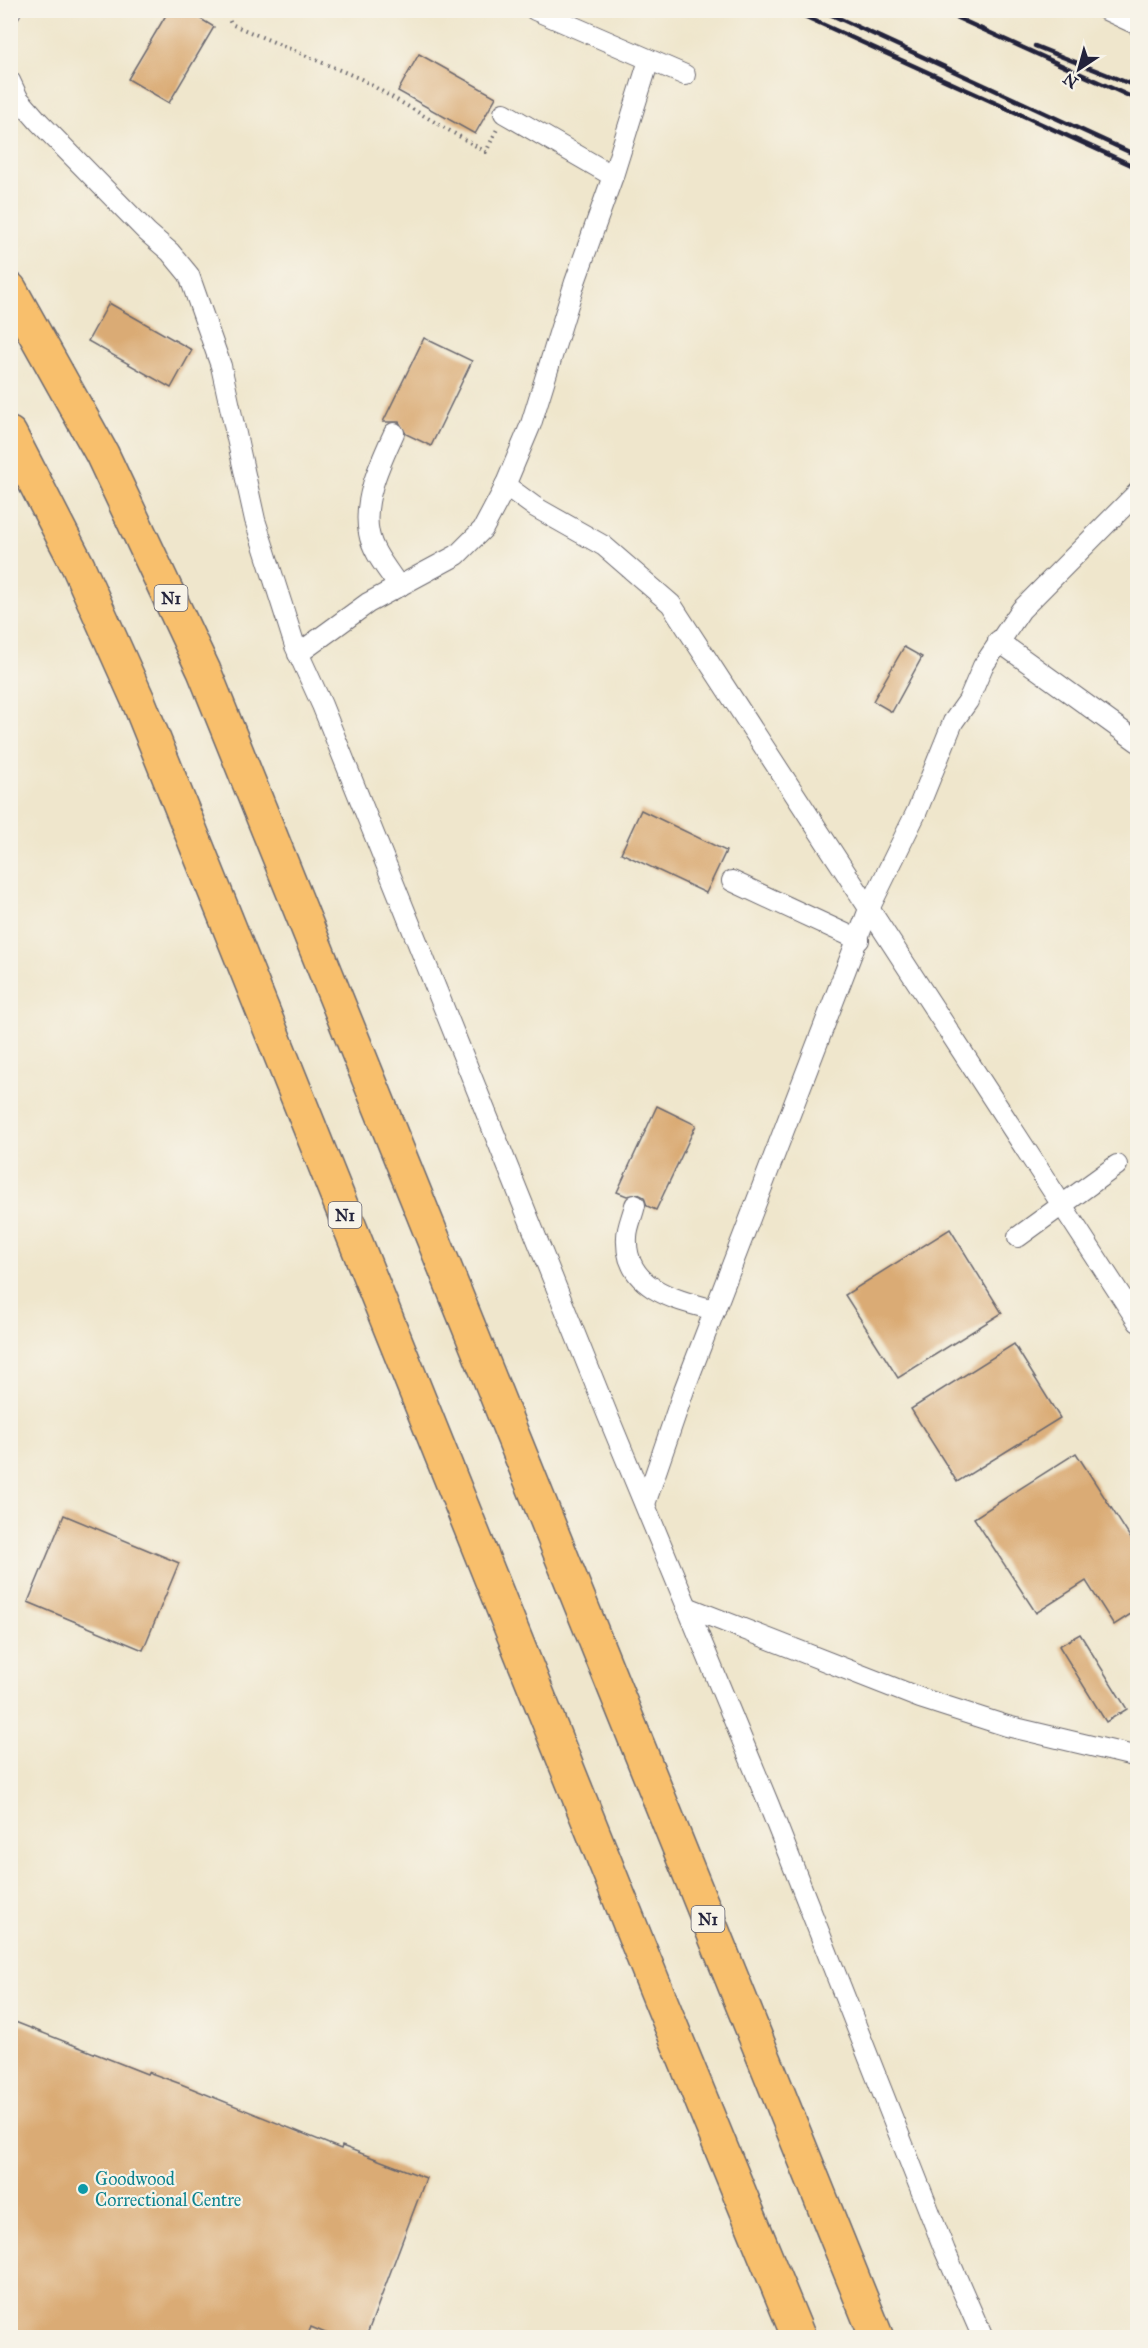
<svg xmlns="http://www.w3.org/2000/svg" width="1148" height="2348" font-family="'IM FELL Great Primer',serif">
<rect width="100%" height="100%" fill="#f7f3e8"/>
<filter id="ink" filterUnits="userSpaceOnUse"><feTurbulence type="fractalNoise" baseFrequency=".0167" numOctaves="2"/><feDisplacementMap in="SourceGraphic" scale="12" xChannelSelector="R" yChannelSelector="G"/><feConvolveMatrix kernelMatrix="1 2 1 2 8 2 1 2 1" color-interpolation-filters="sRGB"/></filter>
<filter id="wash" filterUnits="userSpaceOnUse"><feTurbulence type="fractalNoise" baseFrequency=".008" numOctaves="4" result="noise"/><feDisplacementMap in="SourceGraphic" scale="24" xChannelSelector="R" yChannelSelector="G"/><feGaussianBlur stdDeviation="1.35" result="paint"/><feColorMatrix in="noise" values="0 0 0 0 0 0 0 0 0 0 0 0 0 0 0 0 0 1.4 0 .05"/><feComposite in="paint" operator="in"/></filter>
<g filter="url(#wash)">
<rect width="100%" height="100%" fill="#efe6cc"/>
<g id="blocks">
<g fill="#daab75">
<polygon points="169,10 186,10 214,27 169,103 128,79"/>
<polygon points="419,54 496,97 475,134 398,91"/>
<polygon points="109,303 192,350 171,388 88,341"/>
<polygon points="424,338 472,361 431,446 406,434 399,422 383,422"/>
<polygon points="904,647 922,657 892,712 873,701"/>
<polygon points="641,810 726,851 706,893 621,853"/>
<polygon points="657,1106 696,1125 656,1210 647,1206 644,1197 638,1194 627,1196 617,1192"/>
<polygon points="950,1229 1002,1313 898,1378 845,1295"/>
<polygon points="1014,1344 1060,1418 957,1482 911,1409"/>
<polygon points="1076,1453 1137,1548 1137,1610 1114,1625 1086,1581 1036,1613 974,1518"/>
<polygon points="64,1515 179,1563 143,1650 28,1602"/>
<polygon points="1080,1634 1127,1709 1106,1722 1059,1646"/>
<polygon points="10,2020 147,2074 148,2072 181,2084 341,2149 342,2146 426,2178 366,2337 335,2337 311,2327 307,2337 10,2337"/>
</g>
</g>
</g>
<g filter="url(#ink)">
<use href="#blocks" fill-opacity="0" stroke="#6a676e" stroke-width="1.5"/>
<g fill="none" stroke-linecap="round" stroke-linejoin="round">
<defs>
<g id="street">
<polyline points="535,10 685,75"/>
<polyline points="1106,10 1138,25"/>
<polyline points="10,12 11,10"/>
<polyline points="10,81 18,98 39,122 147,232 170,252 189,275 221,366 255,520 295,646 322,705 608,1416 769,1805 945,2251 983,2338"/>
<polyline points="504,113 613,176"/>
<path d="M394,433C381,462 362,500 369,533C372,552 389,571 399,587"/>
<polyline points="505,485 535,507 604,546 671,604 1138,1322"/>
<polyline points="998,641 1138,742"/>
<polyline points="298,654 368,603 457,555 483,529 502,493 531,424 575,282 613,176 649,60"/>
<polyline points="732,881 859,940"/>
<path d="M635,1205C633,1215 627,1227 627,1237C624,1289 676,1300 715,1310"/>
<polyline points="1018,1237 1117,1165"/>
<polyline points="645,1504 684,1390 869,909 917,811 953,722 968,701 983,666 1021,610 1138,492"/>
<polyline points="687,1607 920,1698 1007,1726 1138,1757"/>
</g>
<g id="highway">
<polyline points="10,289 102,454 204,671 877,2338"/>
<polyline points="10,434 78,566 138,700 662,2004 799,2338"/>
</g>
</defs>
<use href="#street" stroke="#6a676e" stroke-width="22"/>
<use href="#highway" stroke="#6a676e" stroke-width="36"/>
<polyline stroke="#6a676e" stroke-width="4" stroke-dasharray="1.5 4.5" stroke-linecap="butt" points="225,10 231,24 361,79 486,152 497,129"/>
<use href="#street" stroke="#fff" stroke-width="20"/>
<use href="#highway" stroke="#f8bf6c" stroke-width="33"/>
<g stroke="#22223b" stroke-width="4.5">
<polyline points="791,10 1138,168"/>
<polyline points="821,10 1138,156"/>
<polyline points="940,10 1138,100"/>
<polyline points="1035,46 1138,87"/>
</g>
</g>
</g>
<circle fill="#0f9aa8" stroke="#f7f3e8" stroke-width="2" cx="83" cy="2189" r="6"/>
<g text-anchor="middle" stroke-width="4.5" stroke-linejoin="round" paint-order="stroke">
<g fill="#f7f3e8" stroke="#62616f" stroke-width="1.5">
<rect x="154.5" y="585" width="33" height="26" rx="4.5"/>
<rect x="328.5" y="1202" width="33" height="26" rx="4.5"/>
<rect x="691.5" y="1906" width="33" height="26" rx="4.5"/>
</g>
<g font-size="16" font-weight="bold" fill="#22223b">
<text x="171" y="604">N1</text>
<text x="345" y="1221">N1</text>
<text x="708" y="1925">N1</text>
</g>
<g font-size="18" fill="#0d838f" stroke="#f7f3e8" text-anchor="start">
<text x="95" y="2185">Goodwood<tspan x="95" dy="21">Correctional Centre</tspan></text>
</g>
</g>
<rect width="1148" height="2348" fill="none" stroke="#f7f3e8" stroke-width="36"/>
<g transform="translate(1079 69) rotate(216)" stroke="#f7f3e8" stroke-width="4.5" paint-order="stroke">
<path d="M0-4.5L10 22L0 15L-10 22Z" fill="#22223b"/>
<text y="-9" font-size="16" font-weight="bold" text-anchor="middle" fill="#22223b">N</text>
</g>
</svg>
